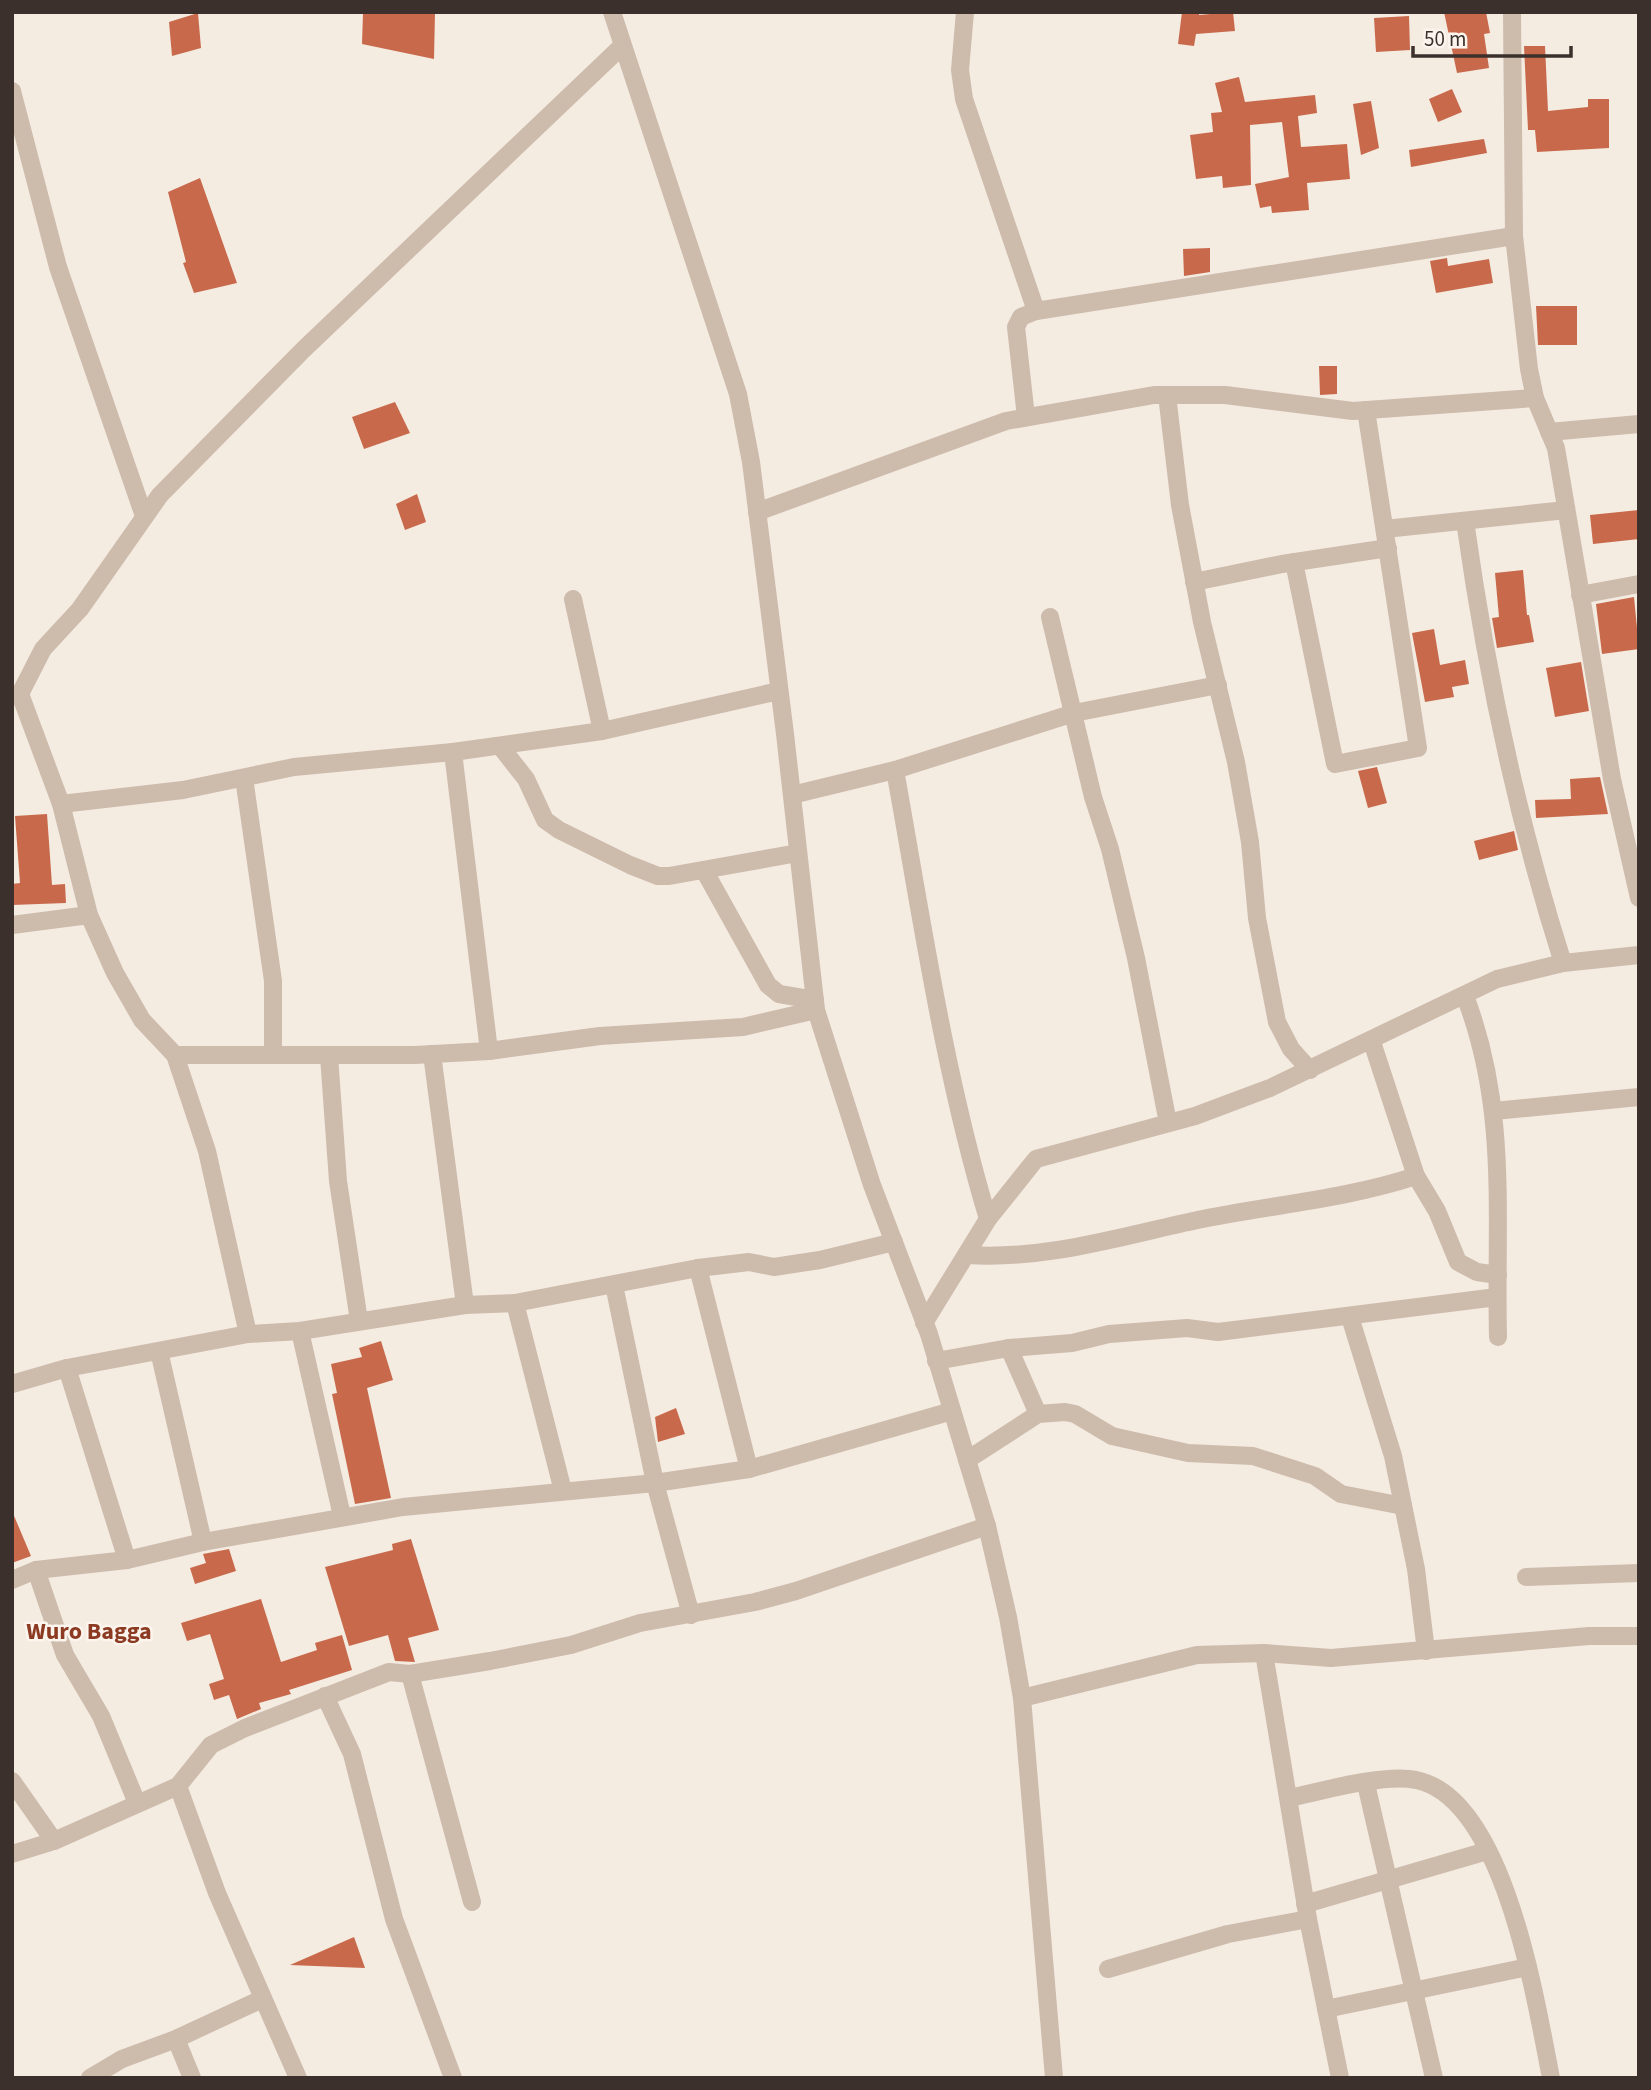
<svg xmlns="http://www.w3.org/2000/svg" width="1651" height="2090" font-family="'Source Sans 3',sans-serif">
<rect width="100%" height="100%" fill="#f4ebe1"/>
<g fill="#c8694b">
<polygon points="363,12 435,12 434,59 362,44"/>
<polygon points="1182,12 1199,12 1199,15 1233,12 1235,31 1196,34 1194,46 1178,44"/>
<polygon points="1444,12 1486,12 1490,33 1484,34 1489,68 1457,73"/>
<polygon points="198,13 201,48 172,56 169,22"/>
<polygon points="1409,16 1410,50 1376,52 1374,18"/>
<polygon points="1524,46 1545,46 1548,111 1588,107 1588,99 1609,99 1609,148 1537,152 1535,130 1528,130"/>
<polygon points="1239,77 1245,102 1315,95 1317,113 1298,116 1301,147 1347,144 1350,179 1307,183 1309,210 1272,213 1271,206 1260,208 1255,184 1289,177 1282,122 1250,125 1251,185 1223,188 1222,176 1196,179 1190,135 1213,132 1211,113 1222,112 1215,83"/>
<polygon points="1452,89 1462,112 1438,122 1429,99"/>
<polygon points="1371,101 1379,148 1361,155 1353,104"/>
<polygon points="1484,139 1487,153 1411,167 1409,150"/>
<polygon points="200,178 237,283 194,293 183,263 186,262 168,192"/>
<polygon points="1210,248 1210,272 1184,276 1183,249"/>
<polygon points="1447,258 1448,266 1489,259 1493,283 1436,293 1430,261"/>
<polygon points="1536,306 1577,306 1577,345 1538,345"/>
<polygon points="1319,366 1337,366 1337,394 1320,395"/>
<polygon points="395,402 410,433 364,449 352,417"/>
<polygon points="417,494 426,522 405,530 396,504"/>
<polygon points="1639,510 1639,539 1593,544 1590,515"/>
<polygon points="1523,570 1527,615 1529,615 1534,642 1497,648 1492,618 1499,617 1495,573"/>
<polygon points="1634,597 1639,649 1602,654 1596,604"/>
<polygon points="1434,629 1440,665 1465,660 1469,684 1452,687 1454,697 1425,702 1412,633"/>
<polygon points="1581,662 1589,711 1555,717 1546,668"/>
<polygon points="1377,767 1387,803 1368,808 1358,771"/>
<polygon points="1600,777 1608,814 1536,818 1535,800 1571,799 1570,779"/>
<polygon points="47,814 52,885 65,884 66,903 12,905 12,884 20,883 15,816"/>
<polygon points="1514,831 1518,850 1479,860 1474,841"/>
<polygon points="381,1341 393,1380 367,1388 391,1498 355,1504 332,1394 337,1393 331,1364 362,1357 359,1348"/>
<polygon points="676,1408 685,1434 658,1442 655,1417"/>
<polygon points="12,1511 31,1556 12,1563"/>
<polygon points="411,1539 439,1630 408,1638 415,1662 395,1661 388,1635 349,1646 325,1567 393,1550 392,1544"/>
<polygon points="229,1549 236,1571 195,1584 190,1568 206,1563 203,1554"/>
<polygon points="261,1599 281,1662 317,1650 315,1643 342,1635 352,1670 289,1690 291,1694 259,1703 261,1709 237,1719 229,1695 214,1700 209,1684 224,1679 210,1634 187,1641 181,1623"/>
<polygon points="354,1937 365,1968 290,1965"/>
</g>
<g fill="none" stroke-linecap="round" stroke-linejoin="round">
<g stroke="#cdbbac" stroke-width="18">
<polyline points="612,12 738,394 751,462 785,734 816,1010 872,1185 929,1334 987,1526 1008,1617 1022,1698 1054,2078"/>
<polyline points="965,12 960,70 964,99 1036,311"/>
<polyline points="1512,12 1514,236 1529,369 1535,398 1556,448 1612,779 1639,898"/>
<polyline points="12,91 58,267 144,516"/>
<polyline points="1167,395 1180,505 1202,622 1236,762 1250,842 1257,918 1277,1022 1291,1049 1310,1070"/>
<polyline points="1026,417 1016,327 1021,317 1036,311 1514,236"/>
<polyline points="1549,432 1639,424"/>
<polyline points="757,512 1006,421 1154,395 1225,395 1353,411 1535,398"/>
<path d="M1465,521C1486,671 1517,819 1563,963"/>
<polyline points="1385,529 1566,510"/>
<polyline points="1294,562 1335,764 1418,748 1366,410"/>
<polyline points="1194,582 1282,564 1388,548"/>
<polyline points="1580,595 1639,584"/>
<polyline points="573,599 602,731"/>
<polyline points="1050,617 1093,797 1110,849 1136,958 1168,1123"/>
<polyline points="20,694 61,804 89,915 115,973 142,1020 175,1055 207,1151 248,1334"/>
<polyline points="12,696 20,694 43,649 80,609 160,495 303,350 622,46"/>
<polyline points="500,746 526,779 545,820 559,830 630,865 658,876 669,876 798,853"/>
<polyline points="453,752 489,1051"/>
<path d="M895,770C922,920 944,1073 988,1219"/>
<polyline points="244,778 273,981 273,1055"/>
<polyline points="792,795 895,770 1074,713 1218,685"/>
<polyline points="61,804 183,790 294,767 453,752 602,731 779,691"/>
<polyline points="704,870 768,985 779,994 815,1000"/>
<polyline points="12,925 89,915"/>
<path d="M1465,996C1509,1111 1495,1218 1498,1337"/>
<polyline points="1372,1042 1416,1176 1437,1211 1458,1262 1477,1272 1498,1275"/>
<polyline points="432,1054 465,1305"/>
<polyline points="175,1055 415,1055 489,1051 600,1036 743,1027 816,1010"/>
<polyline points="329,1056 338,1181 359,1321"/>
<polyline points="1494,1111 1639,1097"/>
<path d="M968,1255C1045,1260 1118,1237 1193,1221C1268,1205 1343,1200 1416,1176"/>
<polyline points="698,1268 749,1469"/>
<polyline points="614,1285 655,1483 691,1615"/>
<polyline points="515,1303 563,1491"/>
<polyline points="1350,1317 1393,1456 1416,1569 1426,1651"/>
<polyline points="924,1323 988,1219 1036,1159 1195,1116 1270,1088 1497,979 1563,963 1639,955"/>
<polyline points="300,1331 342,1516"/>
<polyline points="1009,1348 1038,1414"/>
<polyline points="159,1351 203,1542"/>
<polyline points="936,1361 1009,1348 1072,1343 1109,1334 1187,1328 1218,1332 1497,1297"/>
<polyline points="67,1368 127,1560"/>
<polyline points="12,1384 67,1368 248,1334 300,1331 465,1305 515,1303 698,1268 749,1262 774,1267 820,1260 894,1242"/>
<polyline points="967,1460 1038,1414 1065,1412 1075,1414 1112,1436 1188,1453 1253,1456 1315,1476 1341,1494 1403,1506"/>
<polyline points="36,1570 65,1655 101,1716 137,1803"/>
<polyline points="1526,1577 1639,1573"/>
<polyline points="12,1580 36,1570 127,1560 203,1542 403,1507 655,1483 749,1469 952,1411"/>
<polyline points="1264,1653 1308,1919 1340,2078"/>
<polyline points="410,1674 472,1902"/>
<polyline points="325,1696 352,1754 394,1919 453,2078"/>
<polyline points="1022,1698 1197,1655 1264,1653 1331,1658 1589,1636 1639,1636"/>
<polyline points="12,1781 54,1841"/>
<polyline points="1366,1784 1434,2078"/>
<polyline points="178,1786 217,1893 298,2078"/>
<path d="M1290,1798C1321,1791 1386,1773 1416,1780C1505,1798 1536,2003 1551,2078"/>
<polyline points="12,1854 54,1841 178,1786 211,1745 245,1728 389,1672 410,1674 490,1661 571,1645 640,1623 755,1602 796,1591 987,1526"/>
<polyline points="1305,1904 1487,1851"/>
<polyline points="1108,1969 1228,1934 1308,1919"/>
<polyline points="1326,2009 1528,1967"/>
<polyline points="176,2039 192,2078"/>
<polyline points="90,2078 122,2059 176,2039 262,1999"/>
</g>
</g>
<g text-anchor="middle" stroke-width="5" stroke-linejoin="round" paint-order="stroke">
<g font-size="24" font-weight="bold" fill="#8c3b22" stroke="#fbf5ee">
<text x="89" y="1639">Wuro Bagga</text>
</g>
</g>
<rect width="1651" height="2090" fill="none" stroke="#3b302b" stroke-width="28"/>
<path d="M1413 46v10h158v-10" fill="none" stroke="#3b302b" stroke-width="3.5"/>
<text x="1424" y="46" font-size="21" fill="#3b302b" stroke="#fbf5ee" stroke-width="5" paint-order="stroke">50 m</text>
</svg>
